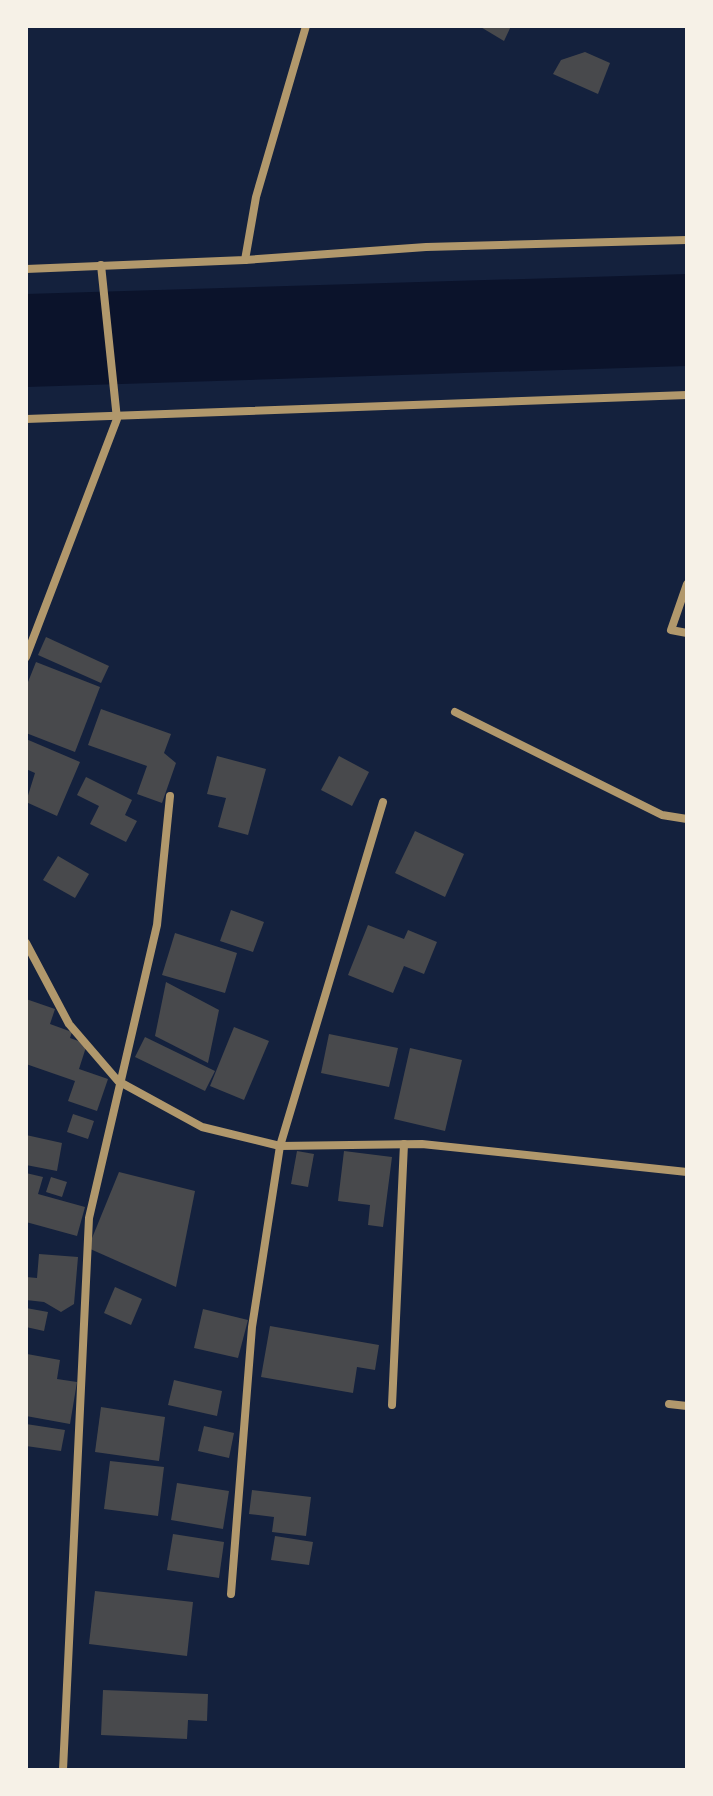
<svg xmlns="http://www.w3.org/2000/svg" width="713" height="1796" font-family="'Nunito Sans',sans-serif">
<rect width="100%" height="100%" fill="#14213d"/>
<polygon fill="#0b132b" points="687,274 687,366 26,387 26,294"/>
<g fill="#48494c">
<polygon points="479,26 511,26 504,41"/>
<polygon points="585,52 610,63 598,94 553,74 561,60"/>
<polygon points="46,637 109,666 101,683 38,655"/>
<polygon points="36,662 100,687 75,752 26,733 26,687"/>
<polygon points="101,709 171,734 164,753 176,763 162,803 137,794 147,766 88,745"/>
<polygon points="26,739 80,762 57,816 26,802 35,773 26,769"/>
<polygon points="217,756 266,769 248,835 218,827 226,798 207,794"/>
<polygon points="339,756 369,772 352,806 321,790"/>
<polygon points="86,777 132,800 125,815 137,821 126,842 90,824 99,806 77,795"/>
<polygon points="415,831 464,854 445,897 395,873"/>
<polygon points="58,856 89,874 75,898 43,880"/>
<polygon points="231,910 264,922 253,952 220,941"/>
<polygon points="368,925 404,939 408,930 437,942 424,974 404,966 393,993 348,975"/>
<polygon points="175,933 237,953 225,993 162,975"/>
<polygon points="166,982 219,1010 208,1063 155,1036"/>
<polygon points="26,999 55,1009 50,1024 72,1032 70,1038 87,1044 79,1069 108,1079 97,1111 68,1101 75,1081 26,1064"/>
<polygon points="234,1027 269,1041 244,1100 210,1086"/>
<polygon points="329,1034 398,1048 389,1087 321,1073"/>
<polygon points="145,1037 215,1071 205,1091 135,1057"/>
<polygon points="410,1048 462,1060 445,1131 394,1119"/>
<polygon points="73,1114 94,1121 88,1139 67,1132"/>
<polygon points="26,1135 62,1143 57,1171 26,1165"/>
<polygon points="297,1151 314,1154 308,1187 291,1184"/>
<polygon points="344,1151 392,1157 383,1227 368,1225 370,1205 338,1201"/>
<polygon points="119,1172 195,1191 176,1287 88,1248"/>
<polygon points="26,1173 43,1177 38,1194 85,1207 77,1236 26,1222"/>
<polygon points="51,1177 67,1182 62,1197 46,1192"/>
<polygon points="39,1254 78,1257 74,1304 61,1312 44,1302 26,1300 26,1277 37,1278"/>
<polygon points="115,1287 142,1299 131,1325 104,1313"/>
<polygon points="26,1308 48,1312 44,1331 26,1327"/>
<polygon points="203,1309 248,1320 238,1358 194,1348"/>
<polygon points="270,1326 379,1345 375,1370 357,1367 353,1393 261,1377"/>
<polygon points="27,1354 60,1360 57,1379 77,1382 70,1424 26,1416"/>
<polygon points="174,1380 222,1391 217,1416 168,1405"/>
<polygon points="101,1407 165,1417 159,1461 95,1452"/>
<polygon points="26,1424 65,1430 61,1451 26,1446"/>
<polygon points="204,1426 234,1433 229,1458 198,1451"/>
<polygon points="110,1461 164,1467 158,1516 104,1509"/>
<polygon points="177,1483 229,1491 223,1529 171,1520"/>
<polygon points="252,1490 311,1497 306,1536 272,1532 274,1517 249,1514"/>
<polygon points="173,1534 224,1542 219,1578 167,1570"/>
<polygon points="275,1536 313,1542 309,1565 271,1560"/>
<polygon points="95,1591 193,1602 187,1656 89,1644"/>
<polygon points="103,1690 208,1694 207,1721 188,1720 187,1739 101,1735"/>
</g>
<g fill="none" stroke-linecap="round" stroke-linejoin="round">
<g stroke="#b1986c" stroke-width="8">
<polyline points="245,260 256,197 306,26"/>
<polyline points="26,269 245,260 426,247 687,240"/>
<polyline points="26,419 687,395"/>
<polyline points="687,584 671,630 687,633"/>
<polyline points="26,657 117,419 101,265"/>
<polyline points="455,712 662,815 687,819"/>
<polyline points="26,943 69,1024 118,1081 202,1127 280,1146 422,1144 687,1172"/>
<polyline points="669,1404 687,1406"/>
<polyline points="392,1405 404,1144"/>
<polyline points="231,1594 252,1327 280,1146 383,802"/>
<polyline points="63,1770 89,1218 157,925 170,796"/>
</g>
</g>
<rect width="713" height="1796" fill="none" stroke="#f6f1e7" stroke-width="56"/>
</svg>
